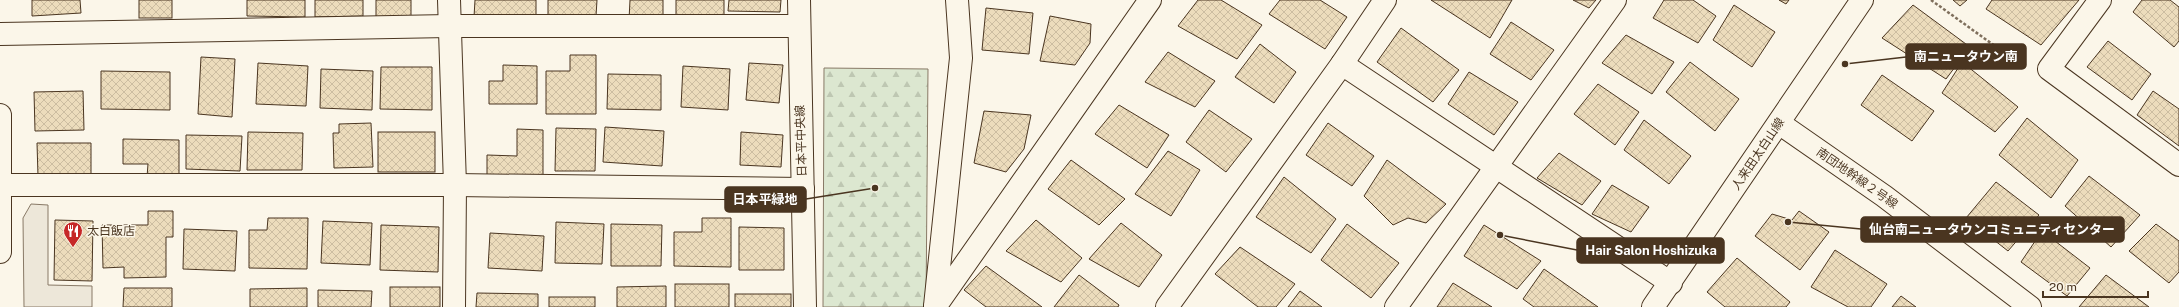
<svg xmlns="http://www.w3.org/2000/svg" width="2179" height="307" font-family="'Public Sans','Noto Sans JP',sans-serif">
<defs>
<pattern id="forest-firs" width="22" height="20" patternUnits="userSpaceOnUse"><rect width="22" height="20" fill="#dce7d0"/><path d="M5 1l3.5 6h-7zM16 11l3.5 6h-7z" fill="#bec7b2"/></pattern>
<pattern id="building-cross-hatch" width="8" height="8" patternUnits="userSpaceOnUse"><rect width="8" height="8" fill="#ecdcbc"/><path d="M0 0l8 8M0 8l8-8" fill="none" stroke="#ccbda1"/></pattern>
</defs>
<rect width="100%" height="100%" fill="#fbf6e9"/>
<polygon fill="url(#forest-firs)" stroke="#887966" points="824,68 928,69 926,307 823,307"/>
<polygon fill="#ede7d9" stroke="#887966" points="31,204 48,205 48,285 92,286 92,307 24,307 23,218"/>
<g fill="url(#building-cross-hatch)" stroke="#4a3520">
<polygon points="32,0 80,0 81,13 32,16"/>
<rect x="139" y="0" width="33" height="18"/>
<polygon points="247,0 305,0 305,17 247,16"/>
<polygon points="315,0 363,0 363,16 315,17"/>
<polygon points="376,0 411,0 411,18 376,17"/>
<polygon points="475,0 536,0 536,18 474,17"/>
<polygon points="548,0 597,0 596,16 548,15"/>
<polygon points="630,0 663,0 663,20 629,20"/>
<polygon points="676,0 724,0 724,17 676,18"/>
<polygon points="729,0 781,0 780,12 728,11"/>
<polygon points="1198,0 1221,0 1262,25 1237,59 1178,26"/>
<polygon points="1280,0 1320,0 1347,17 1325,49 1269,14"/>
<polygon points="1431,0 1512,0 1490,38"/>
<polygon points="1573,0 1596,0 1589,8"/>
<polygon points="1664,0 1693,0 1716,16 1698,43 1653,18"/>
<polygon points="1779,0 1789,0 1786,4"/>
<polygon points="1953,0 1967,0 1960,6"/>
<polygon points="1992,0 2079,0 2041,45 1986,9"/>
<polygon points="2142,0 2170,0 2179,7 2179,41 2174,47 2133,12"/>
<polygon points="1734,5 1775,32 1752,67 1713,40"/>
<polygon points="1913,5 1970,47 1946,79 1882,38"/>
<polygon points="986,8 1033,13 1029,54 982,50"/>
<polygon points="1050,16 1091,24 1090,43 1075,65 1040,61"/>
<polygon points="1511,22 1554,50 1531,80 1490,54"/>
<polygon points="1401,28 1459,70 1433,102 1377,62"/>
<polygon points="1626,35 1674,62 1652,94 1602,63"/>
<polygon points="2108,41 2151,74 2132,100 2087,67"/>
<polygon points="1260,44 1296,72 1274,103 1235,77"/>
<polygon points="1168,52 1215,81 1195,107 1145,82"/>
<polygon points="570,55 596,55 596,114 546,114 546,71 570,71"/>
<polygon points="201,57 235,59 232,117 198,114"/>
<polygon points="1690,62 1739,99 1715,131 1666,92"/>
<polygon points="1962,62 2018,107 1995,132 1942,93"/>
<polygon points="258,63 308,66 306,106 256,104"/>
<polygon points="749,63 783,65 779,103 746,100"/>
<polygon points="503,65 537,66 537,104 489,104 489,81 503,81"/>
<polygon points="683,66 730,69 728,110 681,107"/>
<polygon points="381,67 432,67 432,110 380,109"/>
<polygon points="321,69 373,71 372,110 320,108"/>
<polygon points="101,71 170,72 170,110 101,109"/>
<polygon points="1469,72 1518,102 1494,135 1448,104"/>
<polygon points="608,74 661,75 661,110 607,109"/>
<polygon points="1882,75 1934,111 1912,141 1861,105"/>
<polygon points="1598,84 1639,112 1615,145 1574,114"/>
<polygon points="83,91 84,130 35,131 34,92"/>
<polygon points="2153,91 2179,109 2179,146 2137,115"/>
<polygon points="1119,105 1169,135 1147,168 1095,134"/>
<polygon points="1209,110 1252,139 1226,172 1186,142"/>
<polygon points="984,111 1031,115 1024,149 1006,172 974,163"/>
<polygon points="2027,118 2078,160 2051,198 1999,155"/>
<polygon points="1644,120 1691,156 1669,184 1624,150"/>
<polygon points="371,123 373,167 334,168 333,133 339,133 339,124"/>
<polygon points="1328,123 1374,156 1352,186 1306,155"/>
<polygon points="605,127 664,131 662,166 603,162"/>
<polygon points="556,128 596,129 595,171 555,171"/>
<polygon points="517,129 543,130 543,176 487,175 487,155 517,156"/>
<polygon points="248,132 303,133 302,170 247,170"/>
<rect x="378" y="132" width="57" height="40"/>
<polygon points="741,132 783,135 781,167 740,165"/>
<polygon points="186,135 242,136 240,171 186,169"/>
<polygon points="123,139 179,140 179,178 147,177 148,164 123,164"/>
<polygon points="37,143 91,143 91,176 38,176"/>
<polygon points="1168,151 1200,170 1171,216 1135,194"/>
<polygon points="1559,153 1601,181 1582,205 1537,178"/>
<polygon points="1071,160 1125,199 1099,225 1048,189"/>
<polygon points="1387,160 1446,204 1426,223 1408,218 1393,225 1364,196"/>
<polygon points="2089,176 2140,215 2111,247 2065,206"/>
<polygon points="1284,177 1336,219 1311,253 1256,217"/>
<polygon points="1996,182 2039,215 2008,251 1966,218"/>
<polygon points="1612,185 1649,207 1631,232 1592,214"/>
<polygon points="148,211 173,211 173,237 166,237 166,277 124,278 124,267 103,268 102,225 148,225"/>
<polygon points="1799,211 1829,232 1800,270 1755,236 1772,214 1792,220"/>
<polygon points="268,218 308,218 307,269 249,268 249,230 267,230"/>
<polygon points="702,218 731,218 731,267 674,266 674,232 702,232"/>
<polygon points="55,220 93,221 92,281 54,280"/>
<polygon points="1036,220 1082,258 1061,282 1006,251"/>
<polygon points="323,221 372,223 370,265 321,263"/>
<polygon points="556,222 604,224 602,264 555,263"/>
<polygon points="1121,223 1162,255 1139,287 1089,259"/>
<polygon points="611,224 662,225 661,266 611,266"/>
<polygon points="1347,224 1399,263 1371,298 1321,260"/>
<polygon points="2156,224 2179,241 2179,272 2169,283 2129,251"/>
<polygon points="381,225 439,227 438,272 380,270"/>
<polygon points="1484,225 1541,261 1517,289 1464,256"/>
<polygon points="739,227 784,228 784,270 739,270"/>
<polygon points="184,229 237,231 235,271 183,269"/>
<polygon points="2042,231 2090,268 2067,296 2021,262"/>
<polygon points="490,233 544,236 542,271 488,268"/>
<polygon points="1240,247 1295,284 1276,307 1258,307 1215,274"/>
<polygon points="1835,250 1887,284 1871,307 1848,307 1811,287"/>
<polygon points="1737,258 1790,302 1786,307 1725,307 1707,292"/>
<polygon points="986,266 1042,307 986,307 964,290"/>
<polygon points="1544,269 1598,307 1534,307 1523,299"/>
<polygon points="1079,275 1119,305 1118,307 1054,307"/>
<polygon points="2106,275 2149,307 2079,307"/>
<polygon points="1453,283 1492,307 1437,307"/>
<rect x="675" y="284" width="54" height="23"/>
<polygon points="666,286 666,307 617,307 617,287"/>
<rect x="390" y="287" width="50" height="20"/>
<polygon points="124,288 172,288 172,307 123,307"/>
<polygon points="307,288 307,307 250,307 250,289"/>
<polygon points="318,290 372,291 371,307 318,307"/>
<polygon points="1300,291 1322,307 1288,307"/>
<polygon points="477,293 538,294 538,307 476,307"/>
<rect x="735" y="294" width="56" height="13"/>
<polygon points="1901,296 1916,307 1892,307"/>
<rect x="549" y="297" width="46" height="10"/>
</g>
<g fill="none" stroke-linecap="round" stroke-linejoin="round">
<defs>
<g id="minor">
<polyline points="449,0 455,185 454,307"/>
<polyline points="2100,0 2049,69 2179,165"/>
<polyline points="0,34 449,26 798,26"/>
<polyline points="1342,64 1671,283"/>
<polyline points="0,185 455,185 803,189"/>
<polyline points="935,306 961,58 957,0"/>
<polyline points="935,307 1150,0"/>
<polyline points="1167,307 1342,64 1385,0"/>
<polyline points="1396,307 1615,0"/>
</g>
<g id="tertiary">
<polyline points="799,0 805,307"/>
<polyline points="0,115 0,252"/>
<polyline points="1779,123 1884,196 2030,307"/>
<polyline points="1653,307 1862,0"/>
</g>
</defs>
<use href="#minor" stroke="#4a3520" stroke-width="24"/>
<use href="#tertiary" stroke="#4a3520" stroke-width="24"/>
<polyline stroke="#7f6f5c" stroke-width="2.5" stroke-dasharray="3 2" stroke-linecap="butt" points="1931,0 2020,64"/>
<use href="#minor" stroke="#fbf6e9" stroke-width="22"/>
<use href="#tertiary" stroke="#fbf6e9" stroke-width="22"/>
</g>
<defs>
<symbol id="restaurant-pin" viewBox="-11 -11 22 30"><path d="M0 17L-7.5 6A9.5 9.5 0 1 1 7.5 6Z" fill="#c62828" stroke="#fbf6e9"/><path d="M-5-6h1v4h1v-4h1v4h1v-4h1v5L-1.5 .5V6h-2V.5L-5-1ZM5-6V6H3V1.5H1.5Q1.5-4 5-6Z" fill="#fff"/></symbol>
</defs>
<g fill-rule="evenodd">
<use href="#restaurant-pin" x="62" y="220" width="22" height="30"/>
</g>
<g text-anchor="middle" stroke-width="3" stroke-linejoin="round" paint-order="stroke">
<g font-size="12" fill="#4a3520" stroke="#fbf6e9">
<text transform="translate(801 141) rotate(-92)" y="4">日本平中央線</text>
<text transform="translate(1758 154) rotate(-56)" y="4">人来田太白山線</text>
<text transform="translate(1857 178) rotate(35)" y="4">南団地幹線２号線</text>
</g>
<g font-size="12" fill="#4a3520" stroke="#fbf6e9" text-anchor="start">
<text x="87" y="235">太白飯店</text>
</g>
</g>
<path fill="none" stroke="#4a3520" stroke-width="1.5" d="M1845 64L1906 57M875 188L806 199M1788 222L1861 229M1500 235L1577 250"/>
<g fill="#4a3520" stroke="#fbf6e9" stroke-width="1.5">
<circle cx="1845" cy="64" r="4"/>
<circle cx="875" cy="188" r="4"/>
<circle cx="1788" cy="222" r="4"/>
<circle cx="1500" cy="235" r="4"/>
</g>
<g fill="#4a3520" stroke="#4a3520" stroke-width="1.5">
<rect x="1906" y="44" width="120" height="25" rx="4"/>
<rect x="725" y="187" width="81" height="25" rx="4"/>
<rect x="1861" y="217" width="263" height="25" rx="4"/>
<rect x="1577" y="238" width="147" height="25" rx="4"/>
</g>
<g font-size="13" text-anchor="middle" font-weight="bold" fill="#fff">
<text x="1966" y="61">南ニュータウン南</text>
<text x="765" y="204">日本平緑地</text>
<text x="1992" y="234">仙台南ニュータウンコミュニティセンター</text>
<text x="1651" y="255">Hair Salon Hoshizuka</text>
</g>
<path d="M2043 291v6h105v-6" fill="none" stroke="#4a3520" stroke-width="2"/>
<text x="2049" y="291" font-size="12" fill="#4a3520" stroke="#fbf6e9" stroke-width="3" paint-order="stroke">20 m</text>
</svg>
